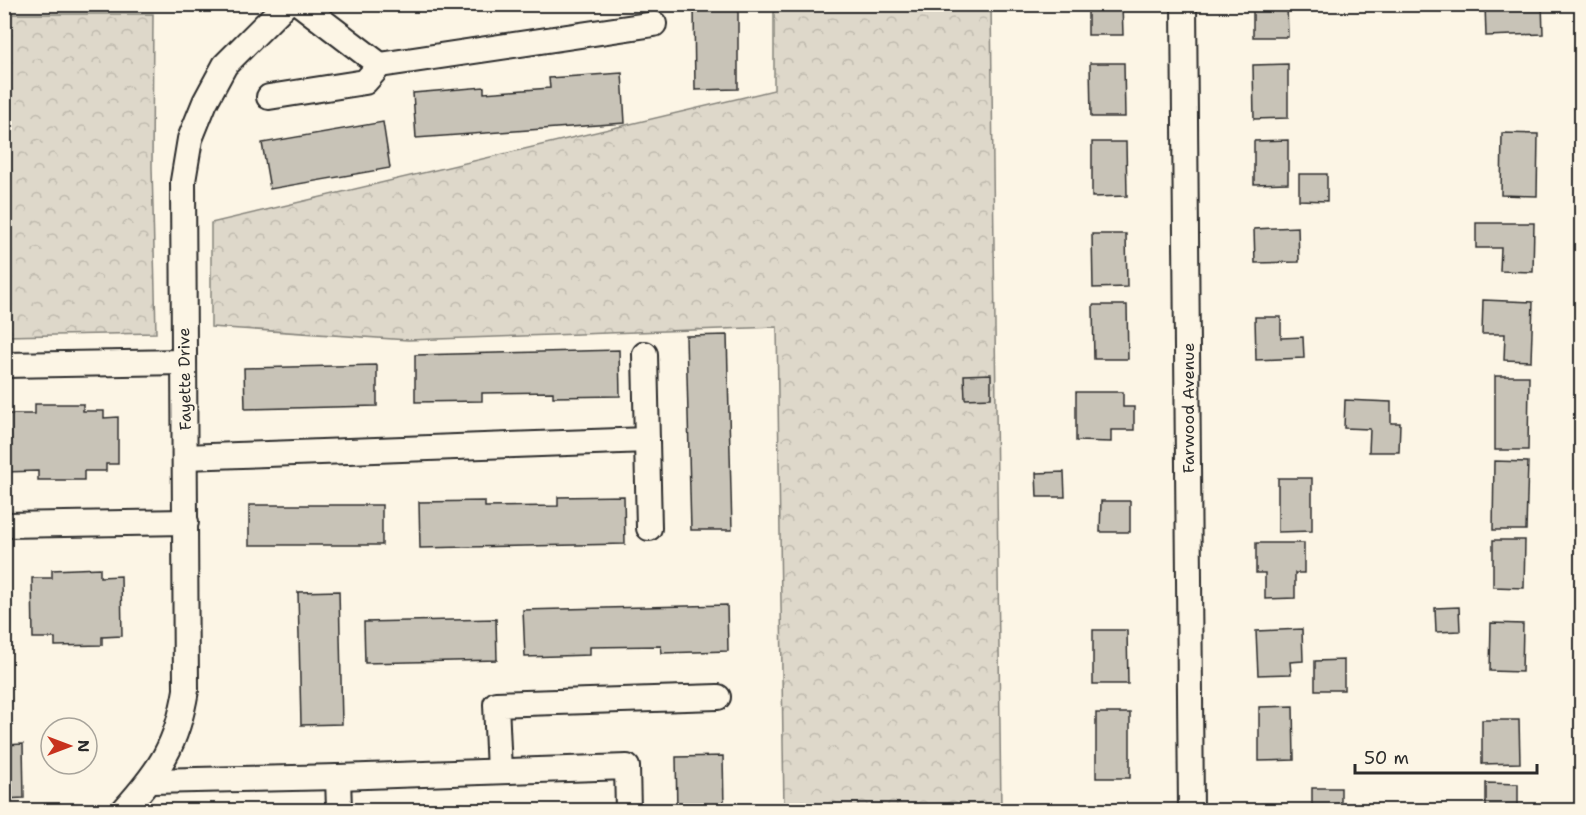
<svg xmlns="http://www.w3.org/2000/svg" width="1586" height="815" font-family="'Shantell Sans',sans-serif">
<defs>
<pattern id="forest-crowns" width="20" height="18" patternUnits="userSpaceOnUse" patternTransform="scale(1.5)"><rect width="20" height="18" fill="#ded8ca"/><path d="M2 6a3 3 0 1 1 6 0M12 15a3 3 0 1 1 6 0" fill="none" stroke="#bfbaae"/></pattern>
</defs>
<rect width="100%" height="100%" fill="#fcf5e5"/>
<filter id="ink" filterUnits="userSpaceOnUse"><feTurbulence type="fractalNoise" baseFrequency=".0167" numOctaves="2"/><feDisplacementMap in="SourceGraphic" scale="12" xChannelSelector="R" yChannelSelector="G"/><feConvolveMatrix kernelMatrix="1 2 1 2 8 2 1 2 1" color-interpolation-filters="sRGB"/></filter>
<g filter="url(#ink)">
<g fill="url(#forest-crowns)" stroke="#84827a" stroke-width="1.5">
<polygon points="774,5 991,5 1001,810 784,810 777,327 408,340 211,327 211,223 774,90"/>
<polygon points="5,14 153,14 152,167 156,333 5,336"/>
</g>
<g fill="#c8c3b7" stroke="#2b2b2b" stroke-width="1.5">
<polygon points="412,4 476,4 412,8"/>
<polygon points="694,4 738,4 738,89 695,90"/>
<polygon points="1088,4 1122,4 1123,35 1088,35"/>
<polygon points="1253,4 1287,4 1288,37 1253,37"/>
<polygon points="1485,4 1542,4 1543,34 1486,36"/>
<polygon points="1090,63 1124,63 1125,117 1091,117"/>
<polygon points="1288,64 1288,118 1254,119 1253,65"/>
<polygon points="622,73 625,123 416,138 413,93 484,87 484,93 550,88 549,78"/>
<polygon points="383,122 390,168 270,189 262,143"/>
<polygon points="1502,133 1538,134 1537,196 1501,195"/>
<polygon points="1288,140 1288,183 1254,184 1254,141"/>
<polygon points="1092,142 1126,142 1127,196 1092,197"/>
<polygon points="1299,174 1327,174 1327,201 1299,200"/>
<polygon points="1476,223 1534,223 1533,272 1500,271 1501,248 1476,248"/>
<polygon points="1298,227 1299,262 1255,263 1254,229"/>
<polygon points="1092,234 1126,234 1127,287 1093,288"/>
<polygon points="1483,300 1533,302 1531,361 1504,360 1505,334 1482,334"/>
<polygon points="1093,305 1127,305 1128,359 1094,359"/>
<polygon points="1255,317 1281,317 1281,338 1303,337 1304,358 1256,360"/>
<polygon points="727,335 732,530 691,530 686,336"/>
<polygon points="619,350 620,396 553,397 553,392 482,393 482,401 415,402 415,355"/>
<polygon points="377,365 377,406 245,409 244,368"/>
<polygon points="991,374 991,398 965,399 964,375"/>
<polygon points="1495,376 1529,376 1528,450 1495,450"/>
<polygon points="1076,392 1123,392 1123,407 1134,407 1134,430 1111,430 1111,442 1076,441"/>
<polygon points="1345,400 1391,402 1391,423 1400,423 1399,452 1369,452 1370,429 1344,428"/>
<polygon points="35,404 83,404 83,411 104,411 104,418 118,417 118,464 106,464 106,471 84,471 84,480 38,480 38,471 4,472 4,414 35,414"/>
<polygon points="1494,461 1528,462 1526,530 1493,530"/>
<polygon points="1064,472 1065,497 1037,497 1036,473"/>
<polygon points="1278,478 1312,478 1312,531 1278,532"/>
<polygon points="624,496 625,544 420,548 419,502 485,501 485,507 558,506 558,497"/>
<polygon points="1101,501 1130,501 1130,532 1100,532"/>
<rect x="249" y="505" width="133" height="40"/>
<polygon points="1493,540 1525,540 1524,588 1493,587"/>
<polygon points="1256,543 1304,543 1304,573 1295,573 1295,598 1265,599 1265,573 1256,573"/>
<polygon points="100,568 100,577 121,576 122,636 102,637 102,645 55,646 55,638 33,638 32,578 52,578 52,570"/>
<polygon points="339,591 342,724 301,725 298,592"/>
<polygon points="727,605 728,651 662,653 661,646 590,647 590,655 525,657 523,610"/>
<polygon points="1459,607 1460,631 1436,632 1435,608"/>
<polygon points="496,619 497,660 365,663 364,622"/>
<polygon points="1491,623 1523,624 1522,672 1490,671"/>
<polygon points="1302,629 1303,661 1290,662 1291,674 1258,675 1256,631"/>
<polygon points="1093,630 1127,630 1128,684 1093,684"/>
<polygon points="1344,660 1344,690 1315,690 1315,661"/>
<polygon points="1293,706 1294,760 1259,761 1259,707"/>
<rect x="1096" y="713" width="34" height="65"/>
<polygon points="1482,720 1519,720 1520,763 1482,764"/>
<polygon points="23,744 24,798 4,799 4,745"/>
<polygon points="723,756 724,810 677,810 676,757"/>
<polygon points="1486,783 1518,784 1518,810 1486,810"/>
<rect x="1312" y="788" width="29" height="22"/>
</g>
<g fill="none" stroke-linecap="round" stroke-linejoin="round">
<defs>
<g id="minor">
<polyline points="300,4 380,65"/>
<polyline points="1184,4 1191,810"/>
<polyline points="269,97 365,82 380,65 654,24"/>
<polyline points="645,354 649,528"/>
<polyline points="4,365 184,362"/>
<polyline points="185,457 647,440"/>
<polyline points="4,525 186,522"/>
<polyline points="499,771 496,704 718,697"/>
<polyline points="338,777 339,810"/>
<polyline points="151,781 338,777 627,767 628,810"/>
<path d="M124,810C160,770 177,745 186,690L183,181L190,139L205,102L225,65L286,4"/>
</g>
</defs>
<use href="#minor" stroke="#2b2b2b" stroke-width="28"/>
<use href="#minor" stroke="#fcf5e5" stroke-width="24"/>
</g>
</g>
<g text-anchor="middle" stroke-width="5" stroke-linejoin="round" paint-order="stroke">
<g font-size="16" fill="#2b2b2b" stroke="#fcf5e5">
<text transform="translate(184 379) rotate(-91)" y="6">Fayette Drive</text>
<text transform="translate(1188 408) rotate(-90)" y="6">Farwood Avenue</text>
</g>
</g>
<rect width="1586" height="815" fill="none" stroke="#fcf5e5" stroke-width="24"/>
<rect x="12" y="12" width="1562" height="791" fill="none" stroke="#2b2b2b" stroke-width="2" filter="url(#ink)"/>
<g transform="translate(69 746) rotate(90)"><circle r="28" fill="#fcf5e5" stroke="#a8a49b" stroke-width="1.5"/>
<path d="M0-4.5L10 22L0 15L-10 22Z" fill="#c8321e"/>
<text y="-9" font-size="16" font-weight="bold" text-anchor="middle" fill="#2b2b2b">N</text>
</g>
<path d="M1355 764v9h182v-9" fill="none" stroke="#2b2b2b" stroke-width="3"/>
<text x="1364" y="764" font-size="18" fill="#2b2b2b" stroke="#fcf5e5" stroke-width="4.5" paint-order="stroke">50 m</text>
</svg>
